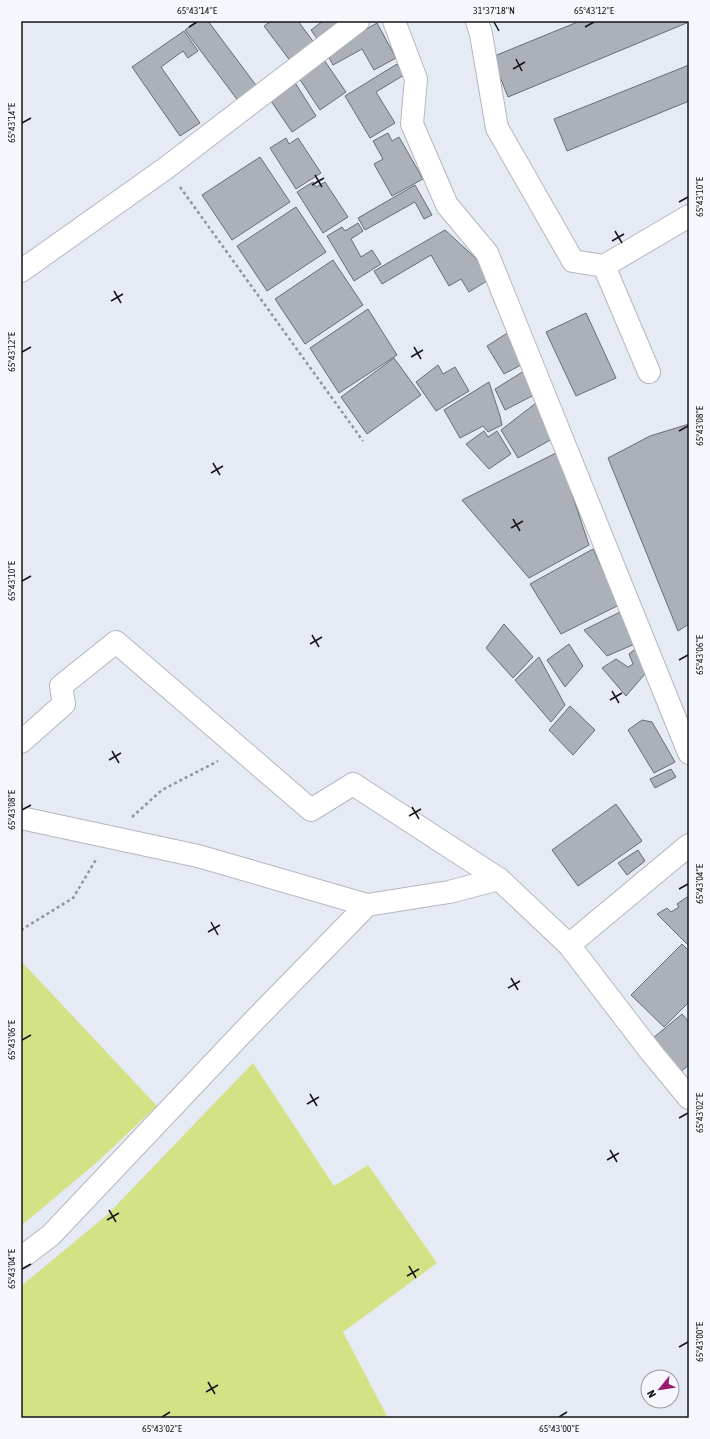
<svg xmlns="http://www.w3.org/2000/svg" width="710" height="1439" font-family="'Asap Condensed',sans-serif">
<rect width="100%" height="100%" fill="#e6eaf4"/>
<g fill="#d2e284">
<polygon points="21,961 157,1106 96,1163 21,1226"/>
<polygon points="253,1063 334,1186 368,1165 437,1263 343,1332 388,1418 21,1418 21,1286 107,1215"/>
</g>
<g fill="#acb0b9" stroke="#686c75">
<polygon points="197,21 208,21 258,88 239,102 185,30"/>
<polygon points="271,21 298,21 315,44 291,62 264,26"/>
<polygon points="323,21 345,21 318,40 311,30"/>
<polygon points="580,21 689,21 689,22 508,97 492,57"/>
<polygon points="377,23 396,58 374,70 362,49 333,65 326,52"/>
<polygon points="184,31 198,51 188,58 183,51 161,67 200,123 180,136 132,67"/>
<polygon points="322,57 346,92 320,110 297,75"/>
<polygon points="397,64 404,75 376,92 395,123 370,138 345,96"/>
<polygon points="689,65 689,101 567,151 554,119"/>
<polygon points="294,81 316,116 292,132 269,98"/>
<polygon points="388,133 392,141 399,137 423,179 392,196 374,164 383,159 373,141"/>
<polygon points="286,138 289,144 298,138 321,173 296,189 270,148"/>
<polygon points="260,157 290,202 232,240 202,195"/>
<polygon points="313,182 316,187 325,182 348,217 323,233 297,192"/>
<polygon points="415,185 432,215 424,219 415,202 365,230 358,218"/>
<polygon points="296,207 326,252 267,291 237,246"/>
<polygon points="358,223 363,231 351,239 361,257 372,250 381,264 354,281 327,236 342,227 345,231"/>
<polygon points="445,230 481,263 490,279 469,292 461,279 449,286 431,255 382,284 374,271"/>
<polygon points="333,260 363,305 305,344 275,299"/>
<polygon points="368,309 397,355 339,393 310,348"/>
<polygon points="586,313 616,378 576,396 546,332"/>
<polygon points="509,332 521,365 504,374 487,346"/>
<polygon points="394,358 421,395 367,434 341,397"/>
<polygon points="438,365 443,374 455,367 469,391 436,411 416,382"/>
<polygon points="524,371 534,395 505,410 495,389"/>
<polygon points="489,382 500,416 502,425 488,432 483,426 460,438 444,410"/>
<polygon points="536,403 554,438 518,458 501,430"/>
<polygon points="689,424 689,624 678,631 608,458 650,436"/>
<polygon points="484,431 488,437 497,431 511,454 489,469 466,444"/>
<polygon points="558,452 589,545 529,578 462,500"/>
<polygon points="593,549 619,605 561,634 530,584"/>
<polygon points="622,611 637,643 607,656 584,630"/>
<polygon points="504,624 533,657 513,678 486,648"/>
<polygon points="569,644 583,666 565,687 547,660"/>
<polygon points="640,645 650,668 626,696 602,668 616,659 628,667 633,664 629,654"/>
<polygon points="539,657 565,705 551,722 515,680"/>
<polygon points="570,706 595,730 573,755 549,730"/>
<polygon points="642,720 652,722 675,762 654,773 628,730"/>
<polygon points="671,769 676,777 655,788 650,779"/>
<polygon points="616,804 642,841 578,886 552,850"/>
<polygon points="638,850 645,861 627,875 618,863"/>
<polygon points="687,897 689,899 689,946 657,914 667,908 671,912 679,907 677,904"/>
<polygon points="682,944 689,951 689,1002 664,1027 631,995"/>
<polygon points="682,1014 689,1022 689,1065 680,1072 653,1038"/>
</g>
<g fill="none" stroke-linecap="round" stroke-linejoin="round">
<defs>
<g id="minor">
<polyline points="394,21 416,79 412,124 447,205 487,253 689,753"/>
<polyline points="477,21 481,34 497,128 573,261 604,266 649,372"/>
<polyline points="604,266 689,216"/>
<polyline points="21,271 166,168 358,21"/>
<polyline points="21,742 64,704 61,686 116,642 311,810 353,784 499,879 569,945 651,1052 689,1098"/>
<polyline points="21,818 198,856 367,905 449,892 499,879"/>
<polyline points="569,945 689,845"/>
<polyline points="21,1258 51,1235 246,1029 367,905"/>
</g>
</defs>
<use href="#minor" stroke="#b3b7c0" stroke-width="24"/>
<g stroke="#8f939a" stroke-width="2.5" stroke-dasharray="3 3" stroke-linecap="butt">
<polyline points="180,187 363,441"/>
<polyline points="132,817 162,790 218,761"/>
<polyline points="21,930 73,898 97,858"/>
</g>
<use href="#minor" stroke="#fff" stroke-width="22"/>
</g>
<path fill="none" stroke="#141619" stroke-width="1.5" d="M494,22L499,31M189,27L197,22M585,27L594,22M516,59L522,71M513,69L525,62M22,123L31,118M315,175L322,187M312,185L324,178M679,202L688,197M615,231L622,243M612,241L624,234M114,291L121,303M111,301L123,294M414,347L421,359M22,352L31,347M411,357L423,350M679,431L688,426M213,463L220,475M211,473L223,466M513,519L520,531M511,528L523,521M22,581L31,576M312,635L319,647M310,644L322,637M679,660L688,655M612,691L619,703M610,700L622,693M112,751L119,763M109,760L121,753M412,807L419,819M22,810L31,805M409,816L421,809M679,889L688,884M211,922L218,935M208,932L220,925M511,978L518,990M508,988L520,981M22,1040L31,1035M310,1094L317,1106M307,1104L319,1097M679,1118L688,1113M610,1150L617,1162M607,1160L619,1153M109,1210L116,1222M107,1220L119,1213M409,1266L416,1278M22,1269L31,1264M407,1276L419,1269M679,1347L688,1342M208,1382L215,1394M206,1392L218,1385M162,1417L170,1412M559,1417L567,1412"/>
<rect width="710" height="1439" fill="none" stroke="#f5f7fd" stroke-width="44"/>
<g transform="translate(660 1389) rotate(240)"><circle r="19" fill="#f5f7fd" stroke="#9b9da2"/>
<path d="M0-3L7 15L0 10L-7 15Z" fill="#9a1b72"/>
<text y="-6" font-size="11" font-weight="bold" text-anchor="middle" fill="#141619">N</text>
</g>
<rect x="22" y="22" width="666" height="1395" fill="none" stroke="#141619" stroke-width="1.5"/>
<g font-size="10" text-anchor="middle" fill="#141619">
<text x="197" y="14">65°43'14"E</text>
<text x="494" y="14">31°37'18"N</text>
<text x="594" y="14">65°43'12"E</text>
<text transform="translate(11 123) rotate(-90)" y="4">65°43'14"E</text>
<text transform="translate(699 197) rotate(-90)" y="4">65°43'10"E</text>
<text transform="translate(11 352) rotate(-90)" y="4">65°43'12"E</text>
<text transform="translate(699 426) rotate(-90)" y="4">65°43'08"E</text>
<text transform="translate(11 581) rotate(-90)" y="4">65°43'10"E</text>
<text transform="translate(699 655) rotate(-90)" y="4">65°43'06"E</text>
<text transform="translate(11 810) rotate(-90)" y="4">65°43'08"E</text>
<text transform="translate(699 884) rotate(-90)" y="4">65°43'04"E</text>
<text transform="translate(11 1040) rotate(-90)" y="4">65°43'06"E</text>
<text transform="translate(699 1113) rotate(-90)" y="4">65°43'02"E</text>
<text transform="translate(11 1269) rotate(-90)" y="4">65°43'04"E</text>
<text transform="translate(699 1342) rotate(-90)" y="4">65°43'00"E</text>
<text x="162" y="1432">65°43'02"E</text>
<text x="559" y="1432">65°43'00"E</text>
</g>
</svg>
